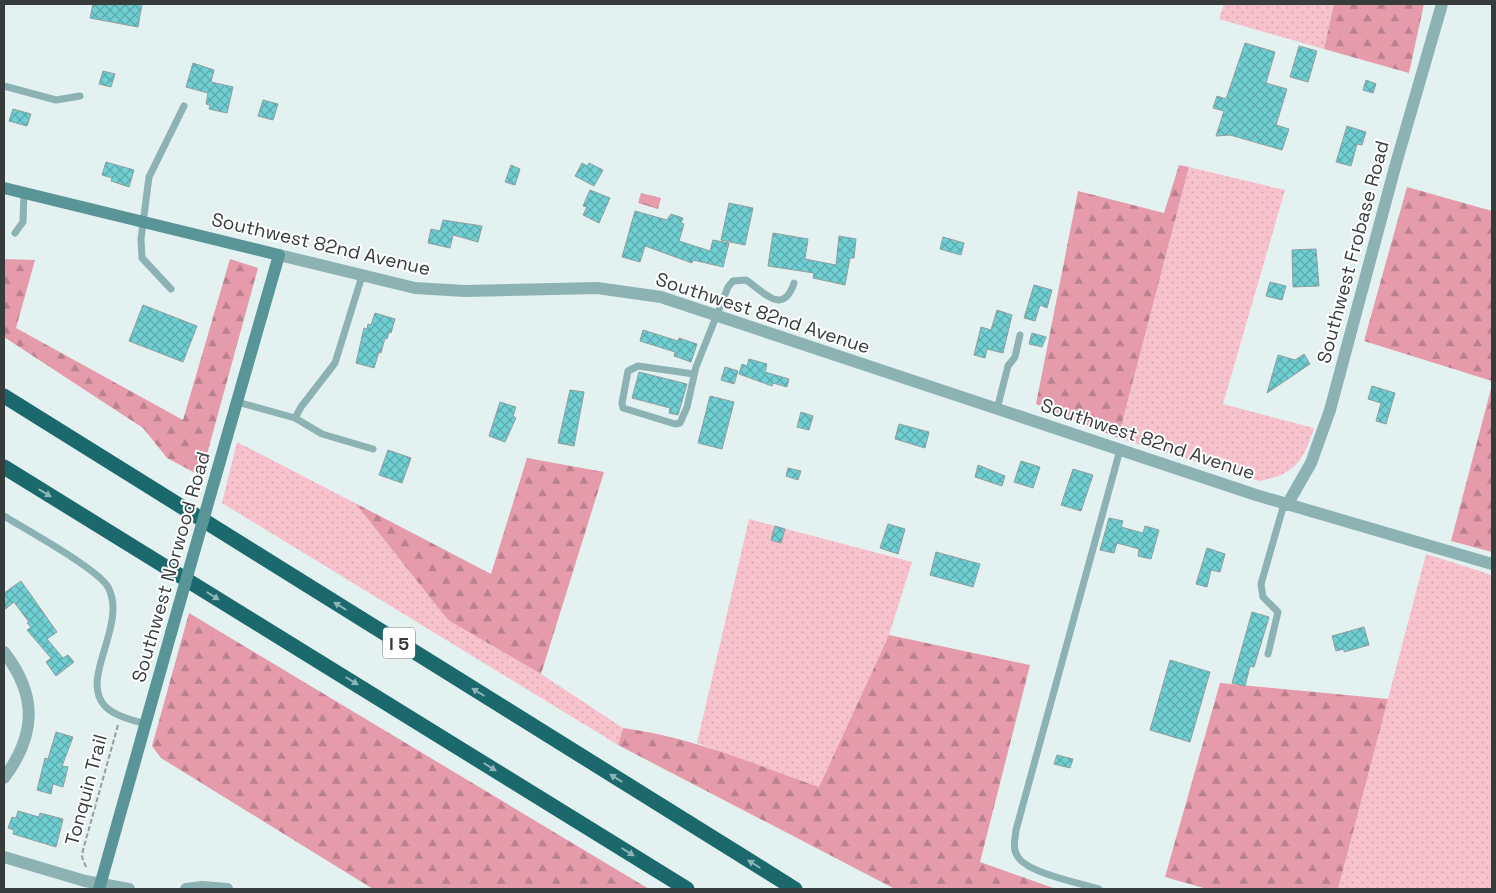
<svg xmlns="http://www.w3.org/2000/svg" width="1496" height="893" viewBox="0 0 1496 893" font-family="'Space Grotesk',sans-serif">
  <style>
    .grass { fill: url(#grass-dots) }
    .forest { fill: url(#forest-firs) }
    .water { fill: url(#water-waves) }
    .building { fill: url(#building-cross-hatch); stroke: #919e9e }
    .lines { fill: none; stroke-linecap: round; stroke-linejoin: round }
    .path { stroke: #929d9d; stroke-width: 2; stroke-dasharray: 5 2.5; stroke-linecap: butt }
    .lane { stroke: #8cb2b3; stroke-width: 7 }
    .street { stroke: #8cb2b3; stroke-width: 12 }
    .secondary { stroke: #599497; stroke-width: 12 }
    .highway { stroke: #1b696d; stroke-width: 15 }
    .secondary-bridge { stroke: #599497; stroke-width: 12 }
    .oneway { fill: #8db4b6 }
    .labels { text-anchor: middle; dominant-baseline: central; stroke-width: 4; stroke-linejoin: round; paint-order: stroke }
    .shield { fill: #fff; stroke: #727676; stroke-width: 1 }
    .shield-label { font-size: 18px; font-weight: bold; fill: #363c3c }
    .street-label { font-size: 19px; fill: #363c3c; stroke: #fff }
  </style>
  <defs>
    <pattern id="grass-dots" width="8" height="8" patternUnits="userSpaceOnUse" patternTransform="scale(1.25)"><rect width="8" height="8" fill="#f8c2cc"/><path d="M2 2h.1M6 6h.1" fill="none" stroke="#d5a8b0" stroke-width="1.8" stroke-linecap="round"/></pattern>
    <pattern id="forest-firs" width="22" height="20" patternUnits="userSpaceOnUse" patternTransform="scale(1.25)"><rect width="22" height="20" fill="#e59baa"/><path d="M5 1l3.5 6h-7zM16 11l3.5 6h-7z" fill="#ba808c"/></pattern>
    <pattern id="water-waves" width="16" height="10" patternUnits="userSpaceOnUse" patternTransform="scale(1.25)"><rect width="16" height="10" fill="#e69cab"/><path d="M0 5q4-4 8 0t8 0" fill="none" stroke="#bb808c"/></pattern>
    <pattern id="building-cross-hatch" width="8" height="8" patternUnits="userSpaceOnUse" patternTransform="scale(1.25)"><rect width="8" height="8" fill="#6fcfd3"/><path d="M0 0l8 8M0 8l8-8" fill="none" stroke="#5ca9ac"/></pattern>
  </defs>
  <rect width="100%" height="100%" fill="#e3f1f1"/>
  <g class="grass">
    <path d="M1224,4H1334L1324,49L1219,19Z"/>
    <path d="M1189,167L1285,190L1223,404L1314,428C1303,462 1294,475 1259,481L1118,438Z"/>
    <path d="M237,442L355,503L448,620L541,674L623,728L618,745L222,503Z"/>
    <path d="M749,519L912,562L889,635L819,787L697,743Z"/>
    <path d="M1426,554L1492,575V889H1338Z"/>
  </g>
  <g class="forest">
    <path d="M1334,4H1424L1409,73L1324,49Z"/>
    <path d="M1179,165L1189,167L1118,438L1036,404L1078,191L1164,213Z"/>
    <path d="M1407,187L1492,211V381L1364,341Z"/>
    <path d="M4,259L35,260L16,328L183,420L230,259L258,268L201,476L167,458L143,428L4,337Z"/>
    <path d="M1492,385V552L1451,541Z"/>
    <path d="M527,458L604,472L541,674L448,620L355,503L491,574Z"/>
    <path d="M189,613L649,889H373L161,758L152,746Z"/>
    <path d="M889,635L1030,665L980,862L1056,889H895L618,745L623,728C692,737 754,764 819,787Z"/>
    <path d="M1220,683L1388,699L1338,889H1207L1165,877Z"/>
  </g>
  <path class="water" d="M641,193L661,198L658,209L638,203Z"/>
  <g class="building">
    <path d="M93,4H142L138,27L90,18Z"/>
    <path d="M1245,43L1275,52L1266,83L1287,89L1276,125L1289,129L1282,150L1230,135L1216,136L1224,111L1213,108L1217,96L1226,99Z"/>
    <path d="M1299,46L1317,51L1308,82L1290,77Z"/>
    <path d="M193,63L214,70L211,82L233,87L227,113L209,109L210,105L206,104L208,93L186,87Z"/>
    <path d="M103,71L115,74L111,87L99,84Z"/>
    <path d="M1366,80L1376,84L1373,93L1363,90Z"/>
    <path d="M263,100L278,104L273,120L258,116Z"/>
    <path d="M13,109L31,114L27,126L9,121Z"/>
    <path d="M1347,126L1366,132L1362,145L1357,144L1351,166L1336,162Z"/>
    <path d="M106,162L134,170L129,187L111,181L112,178L102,175Z"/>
    <path d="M582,163L587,166L589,163L603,170L594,186L575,176Z"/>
    <path d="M511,165L520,169L515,185L505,182Z"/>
    <path d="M590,190L610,198L599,223L583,215L587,207L583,206Z"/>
    <path d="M729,203L753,208L745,245L721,240Z"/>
    <path d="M635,211L667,220L671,214L683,218L681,223L684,224L679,241L710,251L713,240L729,243L723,267L693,260L692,263L645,246L640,262L622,257Z"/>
    <path d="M443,220L482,226L478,242L453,235L450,248L428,243L431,229L440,231Z"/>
    <path d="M773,233L808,239L805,259L836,265L839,236L856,239L854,258H850L845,285L813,278L814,273L768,266Z"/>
    <path d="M943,237L964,243L961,255L940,249Z"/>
    <path d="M1316,249L1319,286L1293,287L1292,250Z"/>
    <path d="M1270,282L1286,286L1282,300L1266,296Z"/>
    <path d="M1034,285L1052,290L1047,308L1040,305L1035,321L1024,318Z"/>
    <path d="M143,305L197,326L183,362L129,341Z"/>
    <path d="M997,310L1012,315L1003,353L987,349L985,358L974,355L981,327L991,330Z"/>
    <path d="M375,313L395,319L391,333L389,332L387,339L385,338L381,353L379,352L374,368L356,363L364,328L367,329L368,324L371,325Z"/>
    <path d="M643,330L678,341L679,338L697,344L691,362L674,356L675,352L640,341Z"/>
    <path d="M1032,333L1046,337L1042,347L1029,344Z"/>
    <path d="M1304,354L1310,364L1267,393L1278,355L1295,360Z"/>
    <path d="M749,359L767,364L765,372L789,379L787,387L773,383L772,386L739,374L742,364L747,366Z"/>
    <path d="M725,367L738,371L734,384L721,380Z"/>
    <path d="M639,372L687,384L678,415L669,413L670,408L632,398Z"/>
    <path d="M1372,386L1395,393L1386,424L1376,421L1381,403L1368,399Z"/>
    <path d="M570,390L584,392L574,446L558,443Z"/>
    <path d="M710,396L734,402L722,449L698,443Z"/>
    <path d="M500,402L516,407L513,416L516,418L505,442L489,436Z"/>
    <path d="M801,412L813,416L809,430L797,427Z"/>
    <path d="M899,424L929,432L925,448L895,439Z"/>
    <path d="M388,450L411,458L402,483L379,475Z"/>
    <path d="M1021,461L1040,467L1033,488L1014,482Z"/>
    <path d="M978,465L1005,476L1002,486L975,477Z"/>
    <path d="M788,468L801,471L798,480L786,476Z"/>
    <path d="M1073,469L1093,475L1081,511L1061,505Z"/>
    <path d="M1109,518L1123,521L1121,527L1143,533L1145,526L1159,530L1151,559L1138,556L1139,549L1117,543L1114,553L1100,550Z"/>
    <path d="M888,524L905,529L898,554L880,548Z"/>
    <path d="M775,526L785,529L781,543L771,540Z"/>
    <path d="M1207,548L1225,554L1220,572L1211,570L1207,587L1196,584Z"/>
    <path d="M936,552L980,564L973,587L930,575Z"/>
    <path d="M21,581L57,632L47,639L63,658L68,655L74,662L56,676L46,662L51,658L27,630L31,627L27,623L29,622L14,602L4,610V593Z"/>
    <path d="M1252,612L1269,617L1254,667L1250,666L1245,686L1232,683Z"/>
    <path d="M1364,627L1369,645L1344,652V649L1336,651L1332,636Z"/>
    <path d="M1170,660L1210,672L1190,742L1150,730Z"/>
    <path d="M56,732L73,737L62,766L68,767L63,787L53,784L51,794L37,790L45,758L48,759Z"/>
    <path d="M1057,755L1073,759L1070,768L1054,764Z"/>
    <path d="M18,811L39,817L40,813L63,819L56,847L13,834L14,830L8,828L12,817L16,818Z"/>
  </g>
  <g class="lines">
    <path class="path" d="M86,867L82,857L83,850L118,725"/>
    <g class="lane">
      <path d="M4,86L56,100L80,96"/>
      <path d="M15,233L23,222L24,193"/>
      <path d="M171,289L142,258L141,239L149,177L184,106"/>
      <path d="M694,374L638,366L628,371L622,403L623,408L675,424L680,423L687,407L696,367L728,287L733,281L746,280C763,291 783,317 794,283"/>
      <path d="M237,402L295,418L322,434L373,449"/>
      <path d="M997,409L1008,366L1015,357L1020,335"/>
      <path d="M295,418L301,407L335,363L362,276"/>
      <path d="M4,516C25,529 98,569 108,587C128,624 80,677 104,705C113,716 133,720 145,724"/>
      <path d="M1268,654L1278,612L1263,597L1261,584L1284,504"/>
      <path d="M1099,889C1080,883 1028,873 1018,857C1012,849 1015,840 1016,830L1120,450"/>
    </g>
    <g class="street">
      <path d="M279,255L415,288L465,291L597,288L661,297L1256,495L1492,564"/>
      <path d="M1287,505L1311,463L1330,410L1395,167L1442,4"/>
      <path d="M4,652C38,696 36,735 4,778"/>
      <path d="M4,857L85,881L129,889"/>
      <path d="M186,889L202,887L227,889"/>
    </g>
    <g class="secondary">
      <path d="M4,188L279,255L216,475"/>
      <path d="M99,889L171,633"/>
    </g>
    <g class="highway">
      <path d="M4,396L795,889"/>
      <path d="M4,467L687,889"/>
    </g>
    <path class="secondary-bridge" d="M171,633L216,475"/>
  </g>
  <defs><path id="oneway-solid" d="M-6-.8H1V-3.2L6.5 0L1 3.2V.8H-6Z" transform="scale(1.25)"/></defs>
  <g class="oneway">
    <use href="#oneway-solid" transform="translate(45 493) rotate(31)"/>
    <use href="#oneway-solid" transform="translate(213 596) rotate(32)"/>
    <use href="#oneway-solid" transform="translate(340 606) rotate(-148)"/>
    <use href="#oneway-solid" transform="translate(352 681) rotate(32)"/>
    <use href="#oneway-solid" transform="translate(478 692) rotate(-148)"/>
    <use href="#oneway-solid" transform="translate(490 767) rotate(32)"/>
    <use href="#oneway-solid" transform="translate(616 778) rotate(-148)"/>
    <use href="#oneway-solid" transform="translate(628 852) rotate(32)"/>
    <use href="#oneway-solid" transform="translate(754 864) rotate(-148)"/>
  </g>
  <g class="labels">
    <rect class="shield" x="383" y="627.5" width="32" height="31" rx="4"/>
    <g class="shield-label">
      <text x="399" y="643">I 5</text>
    </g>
    <g class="street-label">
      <text transform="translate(321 244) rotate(13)">Southwest 82nd Avenue</text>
      <text transform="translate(1353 252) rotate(-75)">Southwest Frobase Road</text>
      <text transform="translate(763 313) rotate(18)">Southwest 82nd Avenue</text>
      <text transform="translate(1148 439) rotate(18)">Southwest 82nd Avenue</text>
      <text transform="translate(171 567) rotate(-74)">Southwest Norwood Road</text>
      <text transform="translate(86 790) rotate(-75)">Tonquin Trail</text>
    </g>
  </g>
  <rect width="1496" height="893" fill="none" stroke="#363c3c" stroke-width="10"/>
</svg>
